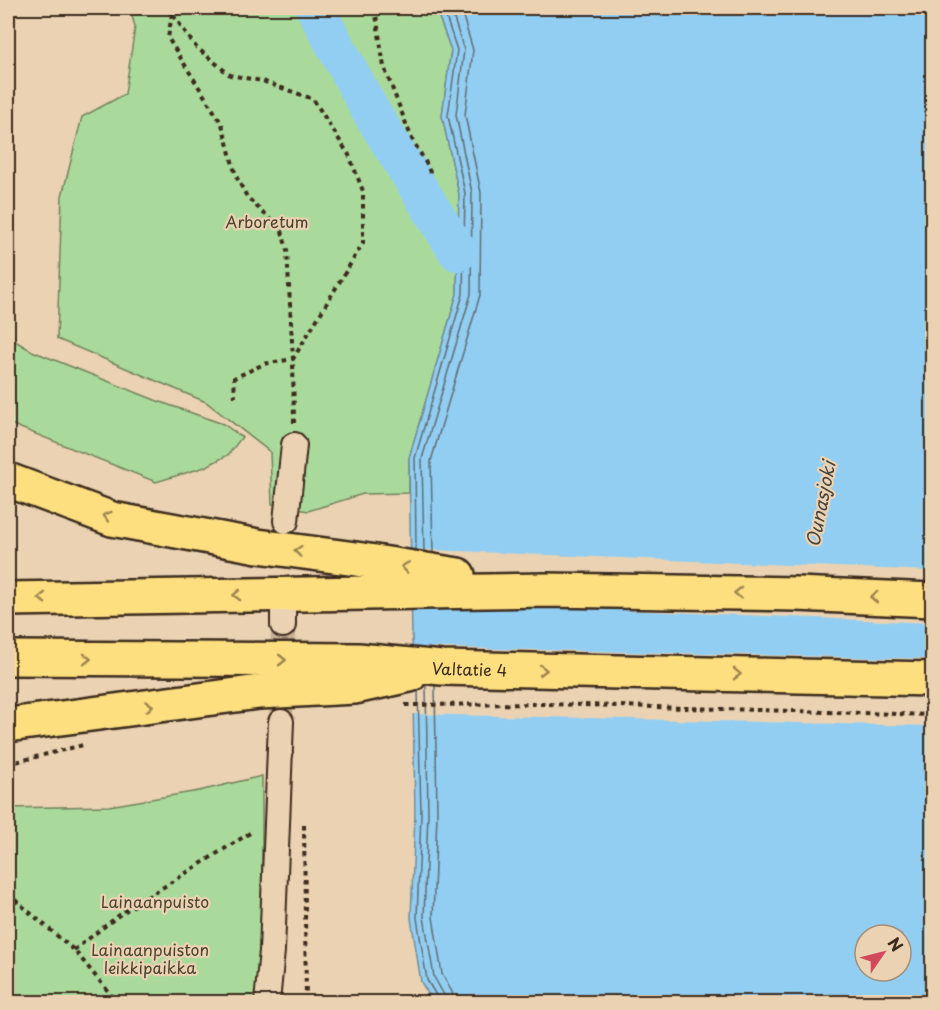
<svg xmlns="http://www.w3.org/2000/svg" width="940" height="1010" viewBox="0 0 940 1010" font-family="'Playpen Sans',sans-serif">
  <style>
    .green { fill: #aada9b; stroke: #72825c; stroke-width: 1.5 }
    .water { fill: #92cef2; stroke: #6f8c9d; stroke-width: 1.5; fill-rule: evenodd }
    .pier { fill: #ead2b2 }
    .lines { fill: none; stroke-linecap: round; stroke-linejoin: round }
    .shore { stroke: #5e6c73; stroke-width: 1.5 }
    .river { stroke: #92cef2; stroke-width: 39 }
    .minor-tunnel { stroke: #c7b094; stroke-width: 24; stroke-dasharray: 24 12; stroke-linecap: butt }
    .minor-casing { stroke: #3b2a1e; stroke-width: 28 }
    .highway-casing { stroke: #3b2a1e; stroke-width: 38 }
    .path { stroke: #3b2a1e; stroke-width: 4; stroke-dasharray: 4.5 4.5; stroke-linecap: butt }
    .minor { stroke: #ead2b2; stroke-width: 24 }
    .highway { stroke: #fddf80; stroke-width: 33 }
    .oneway { stroke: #9c844f }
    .labels { text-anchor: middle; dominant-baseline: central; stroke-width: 4.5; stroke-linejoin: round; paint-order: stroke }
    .park-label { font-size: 16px; fill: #4c4431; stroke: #ead2b2 }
    .street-label { font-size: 16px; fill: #3b2a1e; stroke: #ead2b2 }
    .water-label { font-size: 18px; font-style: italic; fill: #48433e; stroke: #ead2b2 }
  </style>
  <rect width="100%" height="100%" fill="#ead2b2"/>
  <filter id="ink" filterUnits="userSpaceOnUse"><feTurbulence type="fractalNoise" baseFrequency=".0167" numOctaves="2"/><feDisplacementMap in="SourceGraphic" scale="12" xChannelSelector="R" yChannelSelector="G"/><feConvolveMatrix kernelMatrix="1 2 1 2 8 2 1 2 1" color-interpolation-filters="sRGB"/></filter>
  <g filter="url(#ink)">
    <g class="green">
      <path d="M130,8H451L437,12L451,50L442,116L459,194L457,294L409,458V493L363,494L308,511L272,504L270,452L206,402L57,339L62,196L82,117L125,94L135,27Z"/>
      <path d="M8,337L32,351L155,400L223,424L242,437L228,455L205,467L156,482L8,423Z"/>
      <path d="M262,776V930L258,1002H8V808L109,806L199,791Z"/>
    </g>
    <path class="water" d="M451,8H932V1002H433L421,982L411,918L415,814L409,458L457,294L459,194L442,116L451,50L437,12ZM865,935H901V971H865Z"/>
    <g class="pier">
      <path d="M407,549L932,571V623L408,601Z"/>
      <path d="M409,647L932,659V726L410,714Z"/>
    </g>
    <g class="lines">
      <g class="shore">
        <path d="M416,550L415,458L463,294L465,193L448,116L457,50L446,17L449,8"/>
        <path d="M424,551L422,459L471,294L472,193L456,115L464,50L454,19L457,8"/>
        <path d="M433,553L431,461L480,295L481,193L465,115L473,50L464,20L466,8"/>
        <path d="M426,685L428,814L424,917L434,977L444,995L445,1002"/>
        <path d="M435,685L437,814L433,917L442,974L452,992L454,1002"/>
        <path d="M418,690L421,814L417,918L427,980L437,997L438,1002"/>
      </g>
      <path class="river" d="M315,8L370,110L458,252"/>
      <g class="minor-tunnel">
        <path d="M283,604L286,534"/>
        <path d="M281,722L283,625"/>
      </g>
      <defs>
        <g id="minor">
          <path d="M286,521L294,445"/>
          <path d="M283,604V625"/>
          <path d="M267,1002L272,951L281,722"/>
        </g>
        <g id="highway">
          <path d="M8,480L112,519L258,546L356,559L458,575"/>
          <path d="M8,599L546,590L797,594L932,600"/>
          <path id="s1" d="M8,658L358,660L442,668L932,679"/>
          <path d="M8,725L259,692L355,687L410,675"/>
        </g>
      </defs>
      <use href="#minor" class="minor-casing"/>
      <use href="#highway" class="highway-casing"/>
      <g class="path">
        <path d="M168,8L196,47L230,75L262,81L313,99L349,155L363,191V243L293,359L294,423"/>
        <path d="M375,8L384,67L412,139L426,163L432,177"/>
        <path d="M172,14L168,38L222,124L236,176L247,197L282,231L287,250L293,359L264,364L234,378L235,397"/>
        <path d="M405,705L548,704L932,715"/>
        <path d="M8,764L83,745"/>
        <path d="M304,825L306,1002"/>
        <path d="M8,894L74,950L117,1002"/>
        <path d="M74,950L122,913L253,831"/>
      </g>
      <use href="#minor" class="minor"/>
      <use href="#highway" class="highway"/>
    </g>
    <defs><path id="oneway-chevron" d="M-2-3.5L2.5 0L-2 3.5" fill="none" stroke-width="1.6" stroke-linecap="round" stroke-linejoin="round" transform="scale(1.5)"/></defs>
    <g class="oneway">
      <use href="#oneway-chevron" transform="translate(107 516) rotate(-162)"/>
      <use href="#oneway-chevron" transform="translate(298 551) rotate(-173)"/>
      <use href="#oneway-chevron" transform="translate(405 567) rotate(-171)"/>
      <use href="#oneway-chevron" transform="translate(738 593) rotate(-179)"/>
      <use href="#oneway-chevron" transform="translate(237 595) rotate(179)"/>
      <use href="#oneway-chevron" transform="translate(874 597) rotate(-178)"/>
      <use href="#oneway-chevron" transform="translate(42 598) rotate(179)"/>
      <use href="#oneway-chevron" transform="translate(87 659)"/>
      <use href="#oneway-chevron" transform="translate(282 660)"/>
      <use href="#oneway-chevron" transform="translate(543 670) rotate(1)"/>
      <use href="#oneway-chevron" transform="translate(737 674) rotate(1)"/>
      <use href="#oneway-chevron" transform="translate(149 706) rotate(-7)"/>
    </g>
  </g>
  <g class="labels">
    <g class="park-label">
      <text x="267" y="221">Arboretum</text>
      <text x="155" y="901">Lainaanpuisto</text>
      <text x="150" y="949">Lainaanpuiston<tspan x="150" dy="18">leikkipaikka</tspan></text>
    </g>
    <g class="street-label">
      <text stroke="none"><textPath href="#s1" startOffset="462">Valtatie 4</textPath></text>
    </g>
    <g class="water-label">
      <text transform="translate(820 504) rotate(-79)">Ounasjoki</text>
    </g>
  </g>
  <rect width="940" height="1010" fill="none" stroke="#ead2b2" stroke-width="30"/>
  <rect x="15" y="15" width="910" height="980" fill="none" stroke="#3b2a1e" stroke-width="2" filter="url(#ink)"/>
  <g transform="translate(883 953) rotate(55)"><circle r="28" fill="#ead2b2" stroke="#a48f77" stroke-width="1.5"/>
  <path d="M0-4.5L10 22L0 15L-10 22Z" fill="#d1495b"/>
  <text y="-9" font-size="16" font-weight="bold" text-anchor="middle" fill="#3b2a1e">N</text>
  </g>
</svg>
